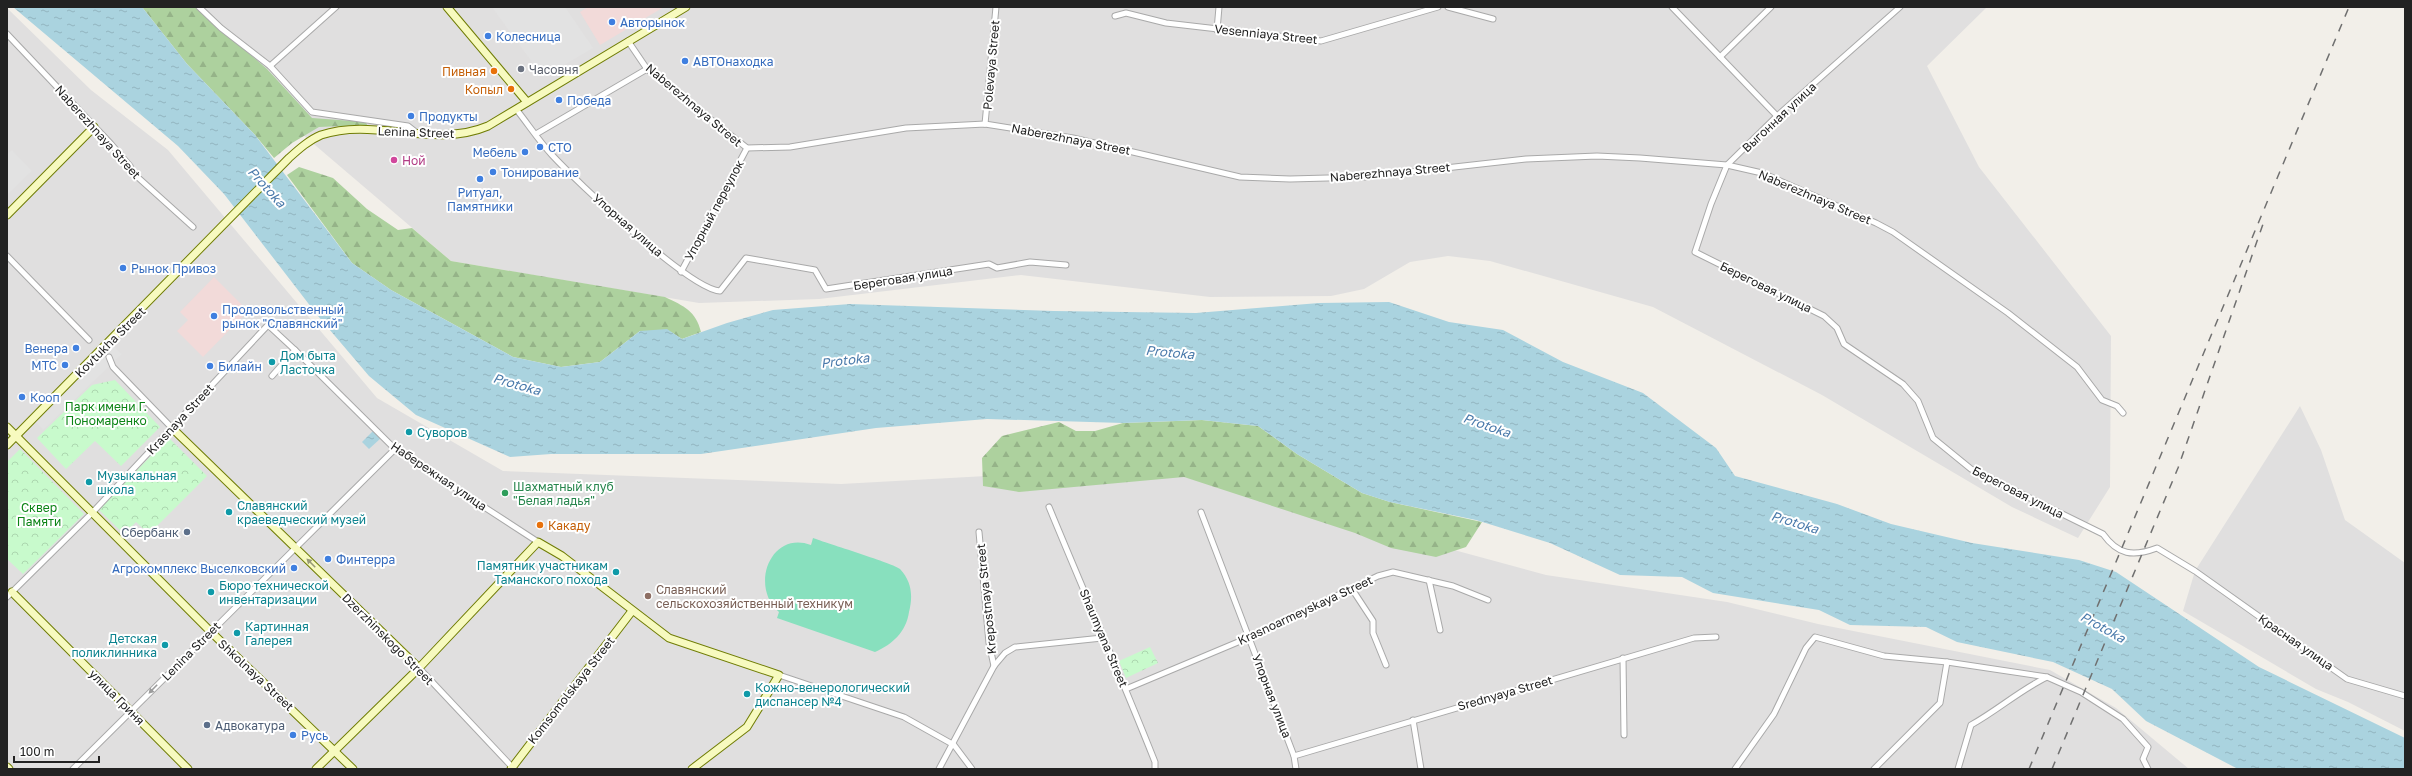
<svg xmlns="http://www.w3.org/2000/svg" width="2412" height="776" viewBox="0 0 2412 776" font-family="'Golos Text',sans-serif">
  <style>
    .residential { fill: #e0dfdf }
    .commercial { fill: #f2dad9 }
    .forest { fill: url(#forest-firs) }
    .park { fill: url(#park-crowns) }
    .pitch { fill: #88e0be }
    .parking { fill: #e2e2e2 }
    .water { fill: url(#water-ripples) }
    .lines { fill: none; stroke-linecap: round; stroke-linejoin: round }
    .street-casing { stroke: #a9a9a9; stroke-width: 7 }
    .secondary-casing { stroke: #707d05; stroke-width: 9 }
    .street { stroke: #fff; stroke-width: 5 }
    .secondary { stroke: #f7fabf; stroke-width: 7 }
    .rail { stroke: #707070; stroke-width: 1.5; stroke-dasharray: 8 8; stroke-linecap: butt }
    .oneway { fill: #979978 }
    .oneway2 { fill: #9c9c9c }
    .shop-dot { fill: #3f7fe0; stroke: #fff; stroke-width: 1.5 }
    .worship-dot { fill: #6b7280; stroke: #fff; stroke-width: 1.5 }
    .food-dot { fill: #e8710a; stroke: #fff; stroke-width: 1.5 }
    .hotel-dot { fill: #d1479c; stroke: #fff; stroke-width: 1.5 }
    .culture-dot { fill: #0f9aa8; stroke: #fff; stroke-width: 1.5 }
    .leisure-dot { fill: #2e9e5b; stroke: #fff; stroke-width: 1.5 }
    .service-dot { fill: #5c6f8a; stroke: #fff; stroke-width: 1.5 }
    .education-dot { fill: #8d6e63; stroke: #fff; stroke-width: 1.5 }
    .labels { text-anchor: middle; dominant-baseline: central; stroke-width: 4; stroke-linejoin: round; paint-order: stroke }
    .shop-label { font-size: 12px; fill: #366cbe; stroke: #fff; text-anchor: start }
    .street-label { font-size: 12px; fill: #222; stroke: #fff }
    .worship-label { font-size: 12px; fill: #5b616d; stroke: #fff; text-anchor: start }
    .food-label { font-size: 12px; fill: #c56008; stroke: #fff; text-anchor: end }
    .hotel-label { font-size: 12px; fill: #b23c85; stroke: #fff; text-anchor: start }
    .culture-label { font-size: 12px; fill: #0d838f; stroke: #fff; text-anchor: start }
    .park-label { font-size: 12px; fill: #0c8416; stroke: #fff }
    .leisure-label { font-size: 12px; fill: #27864d; stroke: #fff; text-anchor: start }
    .service-label { font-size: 12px; fill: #4e5e75; stroke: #fff; text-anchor: end }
    .education-label { font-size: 12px; fill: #785e54; stroke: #fff; text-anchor: start }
    .water-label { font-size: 13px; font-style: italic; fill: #4a7aab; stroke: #fff }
  </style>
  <defs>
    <pattern id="forest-firs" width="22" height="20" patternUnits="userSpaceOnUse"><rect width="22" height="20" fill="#add19e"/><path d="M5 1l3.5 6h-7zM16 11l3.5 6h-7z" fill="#95b388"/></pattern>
    <pattern id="park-crowns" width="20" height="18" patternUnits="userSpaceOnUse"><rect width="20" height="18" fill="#c8facc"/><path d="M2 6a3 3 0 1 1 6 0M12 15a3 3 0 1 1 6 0" fill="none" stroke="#acd6af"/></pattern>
    <pattern id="water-ripples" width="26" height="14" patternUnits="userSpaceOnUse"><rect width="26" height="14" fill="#aad3df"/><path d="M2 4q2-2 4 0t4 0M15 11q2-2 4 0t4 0" fill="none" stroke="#92b5bf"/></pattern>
  </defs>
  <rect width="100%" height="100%" fill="#f2efe9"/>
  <g class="residential">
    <path d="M190,7H1987L1927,66L1979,167L2111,336L2110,487L2078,538L2012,507L1822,395L1653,307L1490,261L1448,256L1410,262L1364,289L1331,296L1210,297L1021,275L819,299L699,303L451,261L295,128Z"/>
    <path d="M7,8L91,90L168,150L377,398L503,471L841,484L1148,467L1546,575L1727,602L1818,624L2050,670L2116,708L2189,769H7Z"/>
    <path d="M2300,406L2321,450L2345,520L2405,563V731L2348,702L2316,689L2183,611L2195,571Z"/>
  </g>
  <g class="commercial">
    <path d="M588,7H664L600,45L580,12Z"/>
    <path d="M214,277L248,311L203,357L177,331L188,320L180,312Z"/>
  </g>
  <g class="forest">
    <path d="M142,7H195L267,69L312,118L366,122L367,125L319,127L292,143L274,158L255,135L187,64Z"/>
    <path d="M299,167L333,178L367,209L398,230L412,228L451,261L665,297C684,306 696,311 701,332L682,339L671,332L640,331L600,362L561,367L513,357L391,290L352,263L287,175Z"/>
    <path d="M1202,420L1258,426L1297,454L1362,493L1390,502L1482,522L1466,547L1436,557L1391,548L1355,533L1184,477L1019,492L983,486L982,458L1002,436L1059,422L1076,431H1095L1123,423Z"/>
  </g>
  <g class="park">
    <path d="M115,380L160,427L121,466L95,441L66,469L37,438L92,385Z"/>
    <path d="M169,438L207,476L149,534L136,522L124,534L98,509Z"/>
    <path d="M20,449L84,514L23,574L7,559V462Z"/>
    <path d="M1150,647L1158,663L1126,678L1119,661Z"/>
  </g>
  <path class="pitch" d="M813,538C826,543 895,564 900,569C912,582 913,596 909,612C906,632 893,644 875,652L777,618L779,612C749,586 771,530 811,545Z"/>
  <g class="parking">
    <path d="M492,7H565L593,48L543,77Z"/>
    <path d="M12,150L32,171L7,195V154Z"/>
    <path d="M113,346L122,354L43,430L35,421Z"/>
  </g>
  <g class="water">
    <path d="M13,7H142L187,64L255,135L352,263L391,290L513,357L561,367L600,362L640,331L667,329L682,339L727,323L773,310L850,304L1054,311L1196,313L1319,303L1389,302L1449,322L1503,330L1563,362L1643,393L1716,448L1735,476L1837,504L1891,524L1972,543L2079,560L2116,572L2259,667L2405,738V769H2238L2146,721L2112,689L2053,662L1957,642L1926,627L1850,625L1819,610L1713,593L1682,577L1620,575L1550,543L1476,520L1390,502L1362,493L1297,454L1258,426L1202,420L1123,423L987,419L876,428L701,454H551L510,457L416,415L369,376L318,316L224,194L178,146Z"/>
    <path d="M373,431L381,438L369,449L362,442Z"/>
  </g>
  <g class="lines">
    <defs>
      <g id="street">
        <path d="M199,7L221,28L270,66L312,112L408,126L417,133"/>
        <path d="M1448,7L1493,19"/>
        <path d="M1672,7L1777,116"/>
        <path d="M1900,7L1777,116L1727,165L1711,204L1695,252L1824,316L1837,328L1844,344L1903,384L1918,401L1933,438L1971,469L2103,534C2118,555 2133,557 2157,548L2195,571L2347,679L2405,696"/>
        <path d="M1115,16L1126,13L1166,23L1321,41L1438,7"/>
        <path d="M1217,30L1219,7"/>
        <path d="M7,34L111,144L130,166L133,173L193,227"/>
        <path d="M628,41L647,69L747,148L790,147L906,128L985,124L1073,138L1240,177L1290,179L1365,177L1526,159L1597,156L1640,158L1727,165L1762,173L1876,223L1893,232L2008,313L2077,367L2102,400L2117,406L2123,413"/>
        <path d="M1720,57L1771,7"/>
        <path d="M270,66L336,7"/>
        <path d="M516,109C528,124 539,141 552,155C576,181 689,289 720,291L746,258L815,270L826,289L989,264L997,268L1030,262L1066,265"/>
        <path d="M985,124L996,7"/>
        <path d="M536,134L647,69"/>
        <path d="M7,256L89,340"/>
        <path d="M681,272L747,148"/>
        <path d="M295,350L395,449L538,542"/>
        <path d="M109,357L113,367L172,428"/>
        <path d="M1049,507C1084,592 1121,676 1155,762V769"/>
        <path d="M1201,512L1294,756L1296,769"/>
        <path d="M979,532L989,643L994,666"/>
        <path d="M1429,580L1440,630"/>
        <path d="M1352,589L1373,621V633L1386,665"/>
        <path d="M7,597L92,513L268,325L295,350L272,376"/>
        <path d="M1623,658L1624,735"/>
        <path d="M419,668L514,769"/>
        <path d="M779,675L904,717L954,745L972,769"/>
        <path d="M1126,689L1250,637L1378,576L1393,572L1453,586L1488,600"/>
        <path d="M1413,720L1421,769"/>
        <path d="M1294,756L1694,638L1716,637"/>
        <path d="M73,769L395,449"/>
        <path d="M939,769L994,666L1005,653L1015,647L1102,638"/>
        <path d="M1735,769L1774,714L1806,648L1815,637L1884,656L1947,662L2047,677"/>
        <path d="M1874,769L1940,703L1947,662"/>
        <path d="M1958,769L1971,725C1998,710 2020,690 2047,677L2081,692L2123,719L2148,747L2143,759L2148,769"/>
      </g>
      <g id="secondary">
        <path d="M447,7L527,102"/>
        <path d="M7,215L94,127"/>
        <path d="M7,427L210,631L353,769"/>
        <path d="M172,428L419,668"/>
        <path d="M7,445L289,158C299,149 309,140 321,135C374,117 434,149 488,126L686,7"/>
        <path d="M12,592L188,769"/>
        <path d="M7,767L9,769"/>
        <path d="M316,769L419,668L538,542L562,556L669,638L779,675L747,727L692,769"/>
        <path d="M511,769L632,611"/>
      </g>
    </defs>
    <use href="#street" class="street-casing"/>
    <use href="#secondary" class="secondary-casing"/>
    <use href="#street" class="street"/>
    <use href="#secondary" class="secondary"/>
    <g class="rail">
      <path d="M2029,769L2349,7"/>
      <path d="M2052,769L2178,468L2263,224"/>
    </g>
  </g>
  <defs><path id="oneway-solid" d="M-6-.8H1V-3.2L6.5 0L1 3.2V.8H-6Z"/></defs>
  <use class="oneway" href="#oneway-solid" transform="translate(311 563) rotate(-135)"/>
  <use class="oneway2" href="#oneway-solid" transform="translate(153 689) rotate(134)"/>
  <g class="shop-dot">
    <circle cx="612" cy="22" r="4"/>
    <circle cx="488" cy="36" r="4"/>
    <circle cx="685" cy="61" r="4"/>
    <circle cx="559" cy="100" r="4"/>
    <circle cx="411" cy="116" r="4"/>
    <circle cx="540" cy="147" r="4"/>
    <circle cx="525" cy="152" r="4"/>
    <circle cx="493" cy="172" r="4"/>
    <circle cx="480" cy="179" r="4"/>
    <circle cx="123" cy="268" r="4"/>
    <circle cx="214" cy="316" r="4"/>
    <circle cx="76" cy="348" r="4"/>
    <circle cx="65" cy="365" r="4"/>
    <circle cx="210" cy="366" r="4"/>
    <circle cx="22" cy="397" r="4"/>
    <circle cx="328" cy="559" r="4"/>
    <circle cx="294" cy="568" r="4"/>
    <circle cx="293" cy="735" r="4"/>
  </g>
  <circle class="worship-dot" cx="521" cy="69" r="4"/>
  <g class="food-dot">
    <circle cx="494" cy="71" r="4"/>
    <circle cx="511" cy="89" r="4"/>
    <circle cx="540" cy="525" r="4"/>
  </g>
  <circle class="hotel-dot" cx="394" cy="160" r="4"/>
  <g class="culture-dot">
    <circle cx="272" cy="362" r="4"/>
    <circle cx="409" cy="432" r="4"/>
    <circle cx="89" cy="482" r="4"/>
    <circle cx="229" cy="512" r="4"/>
    <circle cx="616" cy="572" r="4"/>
    <circle cx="211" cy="592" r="4"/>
    <circle cx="237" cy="633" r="4"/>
    <circle cx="165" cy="645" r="4"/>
    <circle cx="747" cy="694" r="4"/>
  </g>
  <circle class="leisure-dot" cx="505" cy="493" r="4"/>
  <g class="service-dot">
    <circle cx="187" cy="532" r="4"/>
    <circle cx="207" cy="725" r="4"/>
  </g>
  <circle class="education-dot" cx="648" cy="596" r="4"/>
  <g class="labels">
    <g class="shop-label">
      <text x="620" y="22">Авторынок</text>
      <text x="496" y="36">Колесница</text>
      <text x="693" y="61">АВТОнаходка</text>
      <text x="567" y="100">Победа</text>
      <text x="419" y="116">Продукты</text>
      <text x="548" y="147">СТО</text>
      <text x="517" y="152" text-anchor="end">Мебель</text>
      <text x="501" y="172">Тонирование</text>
      <text x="480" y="192" text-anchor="middle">Ритуал,<tspan x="480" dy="14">Памятники</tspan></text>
      <text x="131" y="268">Рынок Привоз</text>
      <text x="222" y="309">Продовольственный<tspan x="222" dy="14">рынок "Славянский"</tspan></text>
      <text x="68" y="348" text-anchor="end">Венера</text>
      <text x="57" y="365" text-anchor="end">МТС</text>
      <text x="218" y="366">Билайн</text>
      <text x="30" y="397">Кооп</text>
      <text x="336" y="559">Финтерра</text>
      <text x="286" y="568" text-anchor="end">Агрокомплекс Выселковский</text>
      <text x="301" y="735">Русь</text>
    </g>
    <g class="street-label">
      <text transform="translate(1266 34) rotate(6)">Vesenniaya Street</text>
      <text transform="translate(991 65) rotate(-85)">Polevaya Street</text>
      <text transform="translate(694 105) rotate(40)">Naberezhnaya Street</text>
      <text transform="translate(1779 117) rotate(-43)">Выгонная улица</text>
      <text transform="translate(98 132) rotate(48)">Naberezhnaya Street</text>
      <text transform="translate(416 132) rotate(2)">Lenina Street</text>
      <text transform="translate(1071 139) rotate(11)">Naberezhnaya Street</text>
      <text transform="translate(1390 172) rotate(-5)">Naberezhnaya Street</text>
      <text transform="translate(1815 197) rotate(23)">Naberezhnaya Street</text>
      <text transform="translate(714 210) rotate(-62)">Упорный переулок</text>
      <text transform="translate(628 225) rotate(41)">Упорная улица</text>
      <text transform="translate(903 278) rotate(-9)">Береговая улица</text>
      <text transform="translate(1766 287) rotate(26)">Береговая улица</text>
      <text transform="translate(110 342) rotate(-45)">Kovtukha Street</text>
      <text transform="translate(180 419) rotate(-47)">Krasnaya Street</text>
      <text transform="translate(439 476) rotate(34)">Набережная улица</text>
      <text transform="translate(2018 492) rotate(27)">Береговая улица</text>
      <text transform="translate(986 599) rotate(-96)">Krepostnaya Street</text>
      <text transform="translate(1305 610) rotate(-25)">Krasnoarmeyskaya Street</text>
      <text transform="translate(1104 638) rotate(67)">Shaumyana Street</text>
      <text transform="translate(388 639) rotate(45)">Dzerzhinskogo Street</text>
      <text transform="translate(2296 642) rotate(35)">Красная улица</text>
      <text transform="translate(191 651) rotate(-45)">Lenina Street</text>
      <text transform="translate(256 675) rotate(43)">Shkolnaya Street</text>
      <text transform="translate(571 690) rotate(-52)">Komsomolskaya Street</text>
      <text transform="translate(1505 693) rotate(-16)">Srednyaya Street</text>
      <text transform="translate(1272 696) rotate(69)">Упорная улица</text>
      <text transform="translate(117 697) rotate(45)">улица Гриня</text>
    </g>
    <g class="worship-label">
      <text x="529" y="69">Часовня</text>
    </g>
    <g class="food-label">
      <text x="486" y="71">Пивная</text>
      <text x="503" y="89">Копыл</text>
      <text x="548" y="525" text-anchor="start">Какаду</text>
    </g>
    <g class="hotel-label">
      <text x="402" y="160">Ной</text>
    </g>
    <g class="culture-label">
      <text x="280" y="355">Дом быта<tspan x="280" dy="14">Ласточка</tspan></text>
      <text x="417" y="432">Суворов</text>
      <text x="97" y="475">Музыкальная<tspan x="97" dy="14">школа</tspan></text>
      <text x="237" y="505">Славянский<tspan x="237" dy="14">краеведческий музей</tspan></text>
      <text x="608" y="565" text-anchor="end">Памятник участникам<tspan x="608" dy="14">Таманского похода</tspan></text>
      <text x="219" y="585">Бюро технической<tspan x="219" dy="14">инвентаризации</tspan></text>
      <text x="245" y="626">Картинная<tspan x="245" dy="14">Галерея</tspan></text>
      <text x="157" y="638" text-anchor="end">Детская<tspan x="157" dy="14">поликлинника</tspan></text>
      <text x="755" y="687">Кожно-венерологический<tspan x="755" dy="14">диспансер №4</tspan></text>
    </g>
    <g class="park-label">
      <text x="106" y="406">Парк имени Г.<tspan x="106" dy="14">Пономаренко</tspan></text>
      <text x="39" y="507">Сквер<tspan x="39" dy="14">Памяти</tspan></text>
    </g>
    <g class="leisure-label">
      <text x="513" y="486">Шахматный клуб<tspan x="513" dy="14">"Белая ладья"</tspan></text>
    </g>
    <g class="service-label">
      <text x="179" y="532">Сбербанк</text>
      <text x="215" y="725" text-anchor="start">Адвокатура</text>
    </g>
    <g class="education-label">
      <text x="656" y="589">Славянский<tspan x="656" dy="14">сельскохозяйственный техникум</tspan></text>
    </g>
    <g class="water-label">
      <text transform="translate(267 187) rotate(48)">Protoka</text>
      <text transform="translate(1170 352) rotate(5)">Protoka</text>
      <text transform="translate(845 360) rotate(-7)">Protoka</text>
      <text transform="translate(517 384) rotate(16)">Protoka</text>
      <text transform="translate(1487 425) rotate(19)">Protoka</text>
      <text transform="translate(1795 522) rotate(17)">Protoka</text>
      <text transform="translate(2103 627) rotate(29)">Protoka</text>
    </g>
  </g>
  <rect width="2412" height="776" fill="none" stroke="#222222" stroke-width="16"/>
  <path d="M14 756v6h85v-6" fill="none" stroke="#222222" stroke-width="2"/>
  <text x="20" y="756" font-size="12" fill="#222222" stroke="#ffffff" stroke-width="3" paint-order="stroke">100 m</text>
</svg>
